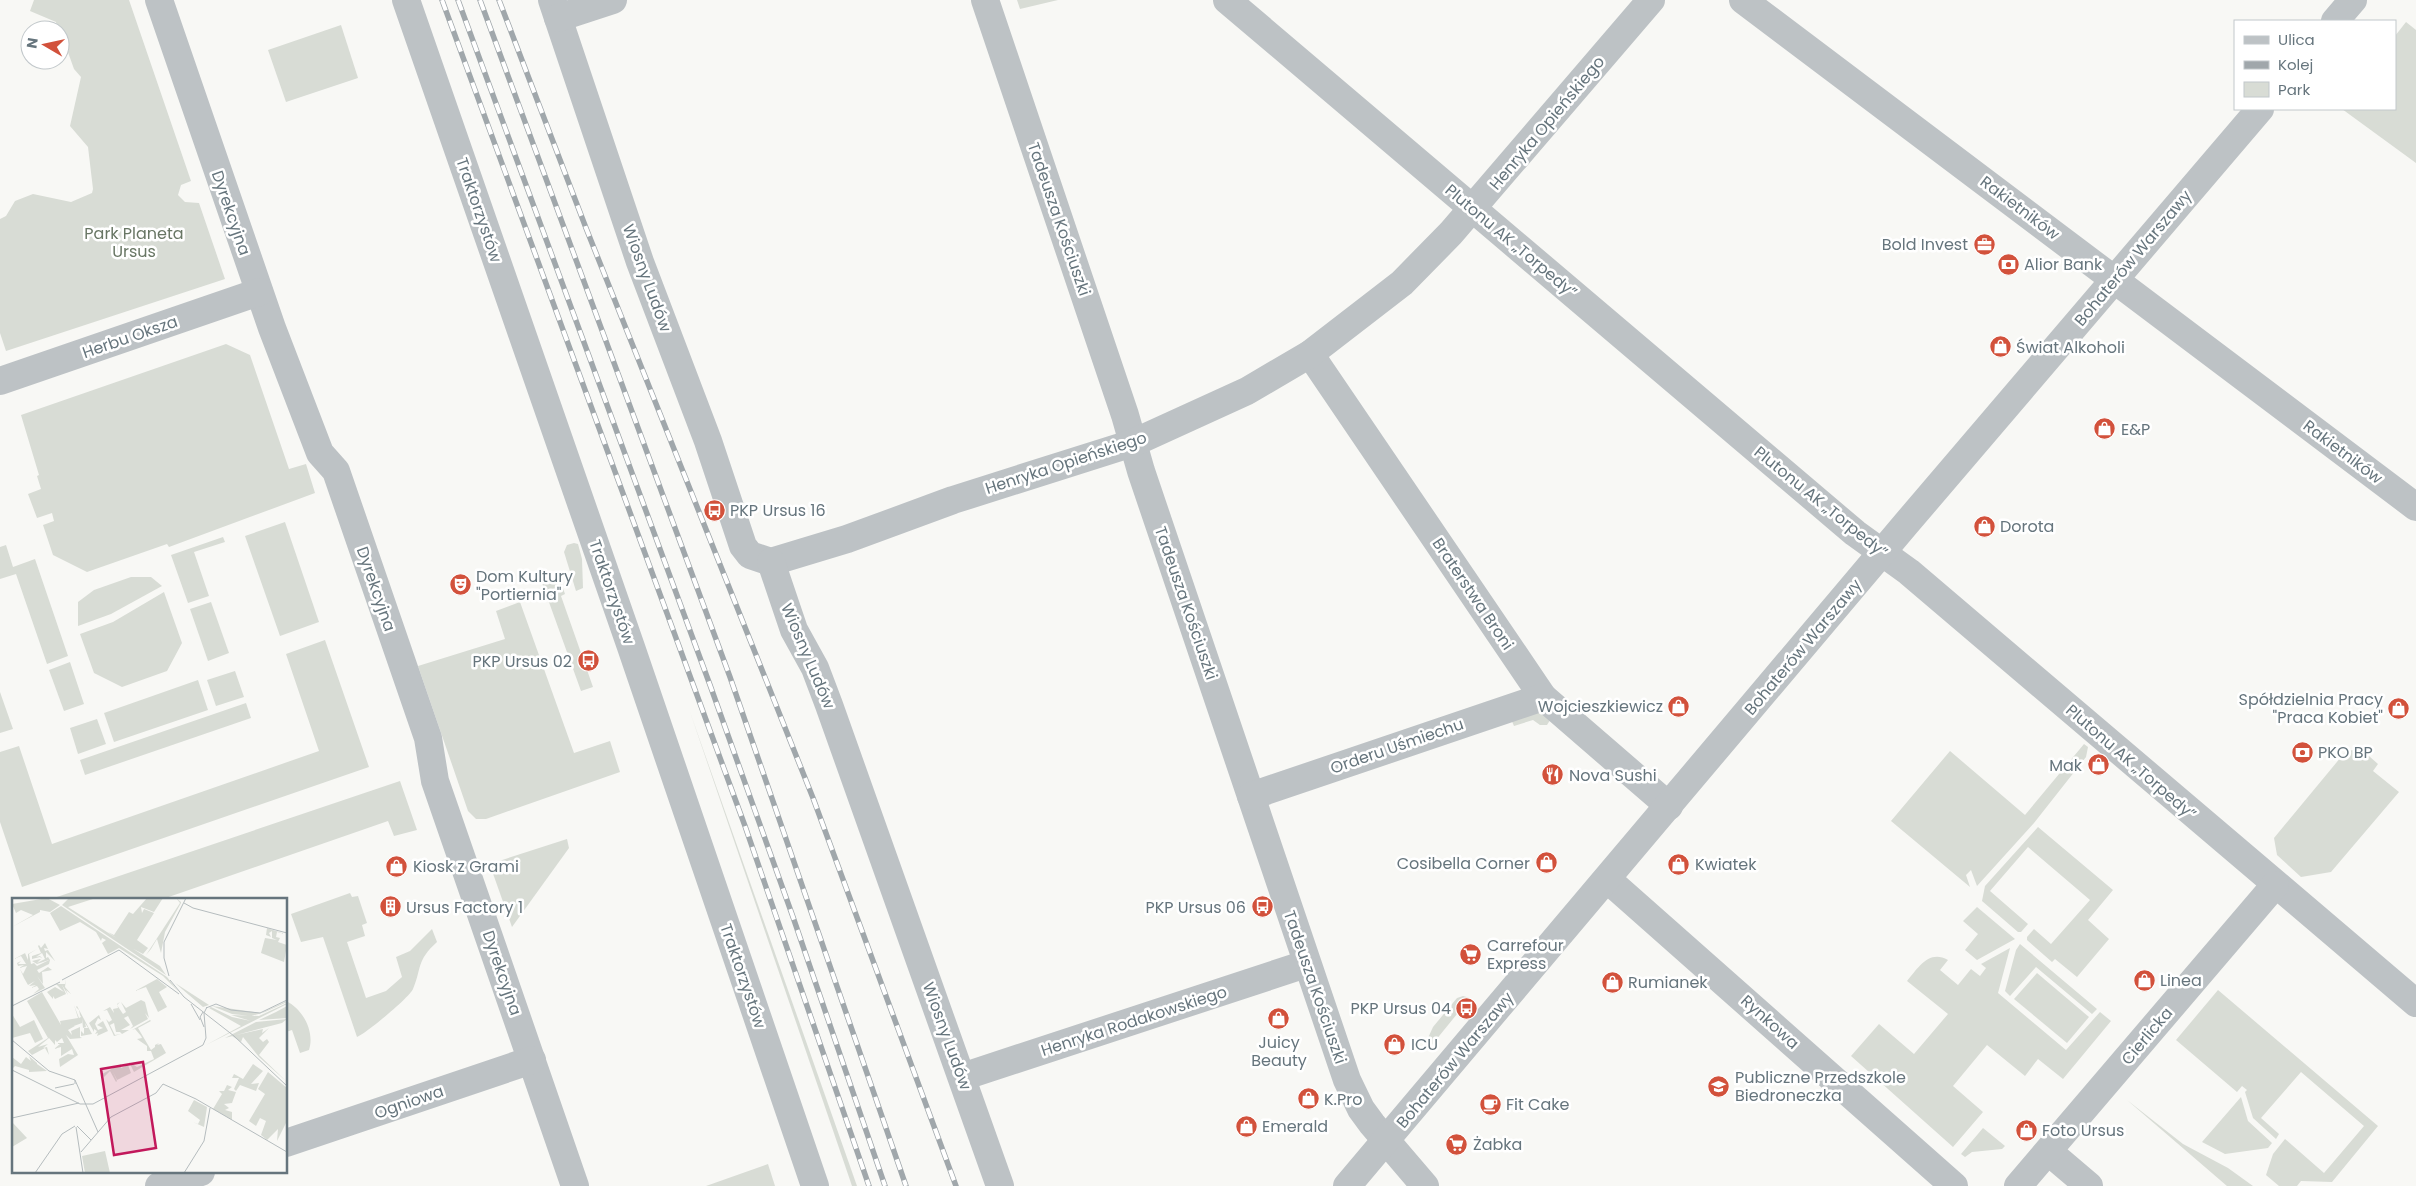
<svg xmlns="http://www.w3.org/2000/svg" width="2416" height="1186" viewBox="0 0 2416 1186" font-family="Poppins,sans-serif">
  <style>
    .green { fill: #d8dcd5 }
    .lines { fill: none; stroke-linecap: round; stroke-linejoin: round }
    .minor { stroke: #bdc2c5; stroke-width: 28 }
    .rail-casing { stroke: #a0a7ab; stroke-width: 5.5 }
    .rail { stroke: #fff; stroke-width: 4; stroke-dasharray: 11; stroke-linecap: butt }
    .labels { text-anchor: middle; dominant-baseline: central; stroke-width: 5; stroke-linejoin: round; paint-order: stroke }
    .street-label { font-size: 16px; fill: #66757d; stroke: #fff }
    .park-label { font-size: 16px; fill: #687664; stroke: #fff }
    .poi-label { font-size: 16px; fill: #66757d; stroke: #fff; text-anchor: start }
    .inset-road { fill: none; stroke: #b5bcbe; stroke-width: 1 }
    .view { fill: #c2185b; fill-opacity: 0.15; stroke: #c2185b; stroke-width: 2.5 }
    .inset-edge { fill: none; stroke: #66757d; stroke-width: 2.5 }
  </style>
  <rect width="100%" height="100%" fill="#f8f8f5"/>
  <g class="green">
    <path d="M34,0H129L191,181L181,185L178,195L185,202L199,203L225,279L6,351L0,333V219L6,216L15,201L33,194L71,202L92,193L93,189L88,147L70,126L81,77L74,69L60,30H57L56,22L30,11Z"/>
    <path d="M1017,0H1058L1020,9Z"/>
    <path d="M2406,22L2416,30V163L2342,109H2395V36Z"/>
    <path d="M341,25L358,78L286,102L268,50Z"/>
    <path d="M226,344L250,355L289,469L306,464L315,493L169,547L167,544L87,572L53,555L43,525L54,521L52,513L37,518L28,494L41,489L37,476L39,475L21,415Z"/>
    <path d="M285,522L319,622L280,636L245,536Z"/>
    <path d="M223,537L225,542L194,552L209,596L188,603L171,555Z"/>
    <path d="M574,543L578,544L582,559L583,588L576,591L564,552L567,545Z"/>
    <path d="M6,545L13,567L35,559L68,656L47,664L16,574L0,579V547Z"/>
    <path d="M558,574L565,594L561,596L593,687L581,691L541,580Z"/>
    <path d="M131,577H151L162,586L111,614L78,626V602L94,590Z"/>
    <path d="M164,592L182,643L167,671L122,687L94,673L80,634L113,622Z"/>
    <path d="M211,602L229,653L208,661L190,609Z"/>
    <path d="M520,602L574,753L610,741L620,772L486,819H476L468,811L418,666L505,639L496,611Z"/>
    <path d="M325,640L369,767L22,887L0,822V752L19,746L52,844L319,751L286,654Z"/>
    <path d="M70,662L84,704L64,711L49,670Z"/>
    <path d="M235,671L244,697L216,706L207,680Z"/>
    <path d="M198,680L208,710L114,742L104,713Z"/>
    <path d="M0,692L13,729L0,733Z"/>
    <path d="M246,703L251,718L85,775L80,760Z"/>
    <path d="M1532,707L1552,717L1547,725H1540L1533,720L1514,726L1510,717Z"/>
    <path d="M690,712L857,1186H852Z"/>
    <path d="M97,719L106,744L78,754L70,728Z"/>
    <path d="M2084,744L2088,747L2086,757L2034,823L1977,886L1971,870L1966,875L1970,887L1891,821L1950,751L2025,815Z"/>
    <path d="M2361,749L2378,764L2373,771L2399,792L2331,872L2301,877L2277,855L2274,838L2346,751Z"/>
    <path d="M400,781L417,830L394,836L388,821L160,900H48Z"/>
    <path d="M2038,827L2113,890L2088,920L2109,939L2077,977L2055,959L2052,962L2027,940V937L2034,929L2051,944L2090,900L2028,847L1990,891L2028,924L2021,932H2018L1982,901L1985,886Z"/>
    <path d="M567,839L569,848L512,927L491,868L496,862Z"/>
    <path d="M350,893L352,897L358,896L367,923L362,925L365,936L347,942L366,998L386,991L402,977L396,957L410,951L432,929L437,942C416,961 422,968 413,989C409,998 365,1034 357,1037L323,937L301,942L291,914Z"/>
    <path d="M1977,907L2015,939L1977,960L1965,950L1978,934L1963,921Z"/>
    <path d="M2020,944L2097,1009L2092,1014L2036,967L2010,996L2005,991L2016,950Z"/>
    <path d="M2010,948L1998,993L2066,1050L2100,1012L2111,1021L2063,1079L2038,1059L2025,1076L1987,1045L1953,1086L1983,1112L1953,1147L1851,1056L1879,1024L1914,1054L1948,1014L1907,981C1918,968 1929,949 1948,960L1940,970L1958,985L1971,969L1980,976L1986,968L1981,964Z"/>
    <path d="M2037,973L2089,1017L2067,1043L2014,999Z"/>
    <path d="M2218,990L2378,1126L2332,1182L2301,1181L2297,1186H2279L2266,1175L2273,1154L2285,1139L2324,1173L2364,1126L2301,1072L2261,1118L2279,1134L2276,1139L2253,1118L2245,1092L2247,1090L2242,1086L2237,1092L2176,1040Z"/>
    <path d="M1463,996L1470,998L1431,1046L1428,1038L1433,1027L1457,998Z"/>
    <path d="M286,1001C303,1009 315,1032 309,1050L300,1053L292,1030L286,1032Z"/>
    <path d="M2241,1097L2248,1121L2272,1143L2268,1148L2225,1154L2202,1142Z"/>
    <path d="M2127,1100L2183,1144L2228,1168L2253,1186H2227Z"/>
    <path d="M1983,1128L2005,1146L2002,1149L1972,1152L1965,1157L1961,1154Z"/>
    <path d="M768,1164L775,1186H706Z"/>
  </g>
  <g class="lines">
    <g class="minor">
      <path d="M159,0L272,328L320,453L336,471L428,738L435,781L575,1186"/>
      <path d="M406,0L631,647L815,1186"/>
      <path d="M552,0L640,262L708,441L743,546L750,555L771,562"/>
      <path d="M985,0L1125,415L1141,471L1347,1080L1361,1109L1372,1124L1425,1186"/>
      <path d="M1227,0L1855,533L1909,572L2416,1003"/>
      <path d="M1743,0L2416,507"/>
      <path d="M558,18L613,0"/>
      <path d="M2335,21L2353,0"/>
      <path d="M1310,354L1543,697L1669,806"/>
      <path d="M0,381L259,292"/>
      <path d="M771,562L847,539L953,500L1133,443L1247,391L1310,354L1402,283L1451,233L1651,0"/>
      <path d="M771,562L794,630L815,668L829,705L1000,1186"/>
      <path d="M1251,796L1543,697"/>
      <path d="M1607,879L1954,1186"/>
      <path d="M962,1077L1306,964"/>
      <path d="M286,1143L532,1060"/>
      <path d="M2049,1152L2089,1186"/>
      <path d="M159,1186L201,1172"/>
      <path d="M1347,1186L1905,525L2260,109"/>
      <path d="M2018,1186L2275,885"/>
    </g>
    <defs>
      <g id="rail">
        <path d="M442,0L745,826L869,1186"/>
        <path d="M458,0L710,685L793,917L885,1186"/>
        <path d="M480,0L730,677L906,1186"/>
        <path d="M499,0L586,228L813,798L956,1186"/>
      </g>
    </defs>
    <use href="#rail" class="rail-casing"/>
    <use href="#rail" class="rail"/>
  </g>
  <defs>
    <symbol id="office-disc" viewBox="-11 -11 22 22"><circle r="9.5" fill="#d2513b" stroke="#fff"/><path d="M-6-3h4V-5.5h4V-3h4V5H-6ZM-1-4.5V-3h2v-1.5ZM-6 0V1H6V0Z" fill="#fff"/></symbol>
    <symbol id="bank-disc" viewBox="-11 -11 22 22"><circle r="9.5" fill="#d2513b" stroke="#fff"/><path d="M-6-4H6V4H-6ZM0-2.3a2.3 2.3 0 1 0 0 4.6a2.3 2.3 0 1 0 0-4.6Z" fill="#fff"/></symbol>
    <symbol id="shop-disc" viewBox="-11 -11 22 22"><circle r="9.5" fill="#d2513b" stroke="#fff"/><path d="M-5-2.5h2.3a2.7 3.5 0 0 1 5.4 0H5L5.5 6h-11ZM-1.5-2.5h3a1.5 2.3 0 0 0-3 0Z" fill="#fff"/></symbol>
    <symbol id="bus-disc" viewBox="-11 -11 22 22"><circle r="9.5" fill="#d2513b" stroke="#fff"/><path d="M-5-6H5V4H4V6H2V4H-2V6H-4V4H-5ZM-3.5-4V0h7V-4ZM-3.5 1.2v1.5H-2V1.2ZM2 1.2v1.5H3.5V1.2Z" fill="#fff"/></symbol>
    <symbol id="theatre-disc" viewBox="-11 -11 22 22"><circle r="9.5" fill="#d2513b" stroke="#fff"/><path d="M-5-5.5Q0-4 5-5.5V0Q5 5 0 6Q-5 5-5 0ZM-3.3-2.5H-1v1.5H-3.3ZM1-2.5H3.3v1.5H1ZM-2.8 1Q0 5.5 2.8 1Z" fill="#fff"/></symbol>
    <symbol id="restaurant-disc" viewBox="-11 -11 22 22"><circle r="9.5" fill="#d2513b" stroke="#fff"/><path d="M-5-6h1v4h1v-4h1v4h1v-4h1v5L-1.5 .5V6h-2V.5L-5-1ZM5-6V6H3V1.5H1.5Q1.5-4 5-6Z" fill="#fff"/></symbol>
    <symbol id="building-disc" viewBox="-11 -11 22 22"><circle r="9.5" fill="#d2513b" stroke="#fff"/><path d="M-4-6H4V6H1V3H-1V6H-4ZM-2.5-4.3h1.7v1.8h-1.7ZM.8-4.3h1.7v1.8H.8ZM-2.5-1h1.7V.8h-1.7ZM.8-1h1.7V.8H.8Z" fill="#fff"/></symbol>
    <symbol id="supermarket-disc" viewBox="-11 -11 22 22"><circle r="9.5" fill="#d2513b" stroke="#fff"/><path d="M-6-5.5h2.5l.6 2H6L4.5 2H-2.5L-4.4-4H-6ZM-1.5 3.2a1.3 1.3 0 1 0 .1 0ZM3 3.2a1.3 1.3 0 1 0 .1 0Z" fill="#fff"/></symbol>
    <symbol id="school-disc" viewBox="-11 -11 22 22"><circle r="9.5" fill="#d2513b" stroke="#fff"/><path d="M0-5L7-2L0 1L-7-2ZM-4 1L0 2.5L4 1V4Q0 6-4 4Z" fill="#fff"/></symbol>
    <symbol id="cafe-disc" viewBox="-11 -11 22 22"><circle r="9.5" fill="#d2513b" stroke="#fff"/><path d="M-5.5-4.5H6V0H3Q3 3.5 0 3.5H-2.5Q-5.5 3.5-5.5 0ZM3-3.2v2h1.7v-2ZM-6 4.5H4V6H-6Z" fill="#fff"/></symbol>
  </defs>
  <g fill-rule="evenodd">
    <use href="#office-disc" x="1972" y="232" width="25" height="25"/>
    <use href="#bank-disc" x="1996" y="252" width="25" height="25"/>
    <use href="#shop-disc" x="1988" y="334" width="25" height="25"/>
    <use href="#shop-disc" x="2092" y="416" width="25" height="25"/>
    <use href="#bus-disc" x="702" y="498" width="25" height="25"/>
    <use href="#shop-disc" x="1972" y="514" width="25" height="25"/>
    <use href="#theatre-disc" x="448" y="572" width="25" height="25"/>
    <use href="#bus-disc" x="576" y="648" width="25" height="25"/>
    <use href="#shop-disc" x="1666" y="694" width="25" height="25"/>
    <use href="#shop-disc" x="2386" y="696" width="25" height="25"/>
    <use href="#bank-disc" x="2290" y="740" width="25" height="25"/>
    <use href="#shop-disc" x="2086" y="752" width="25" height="25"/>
    <use href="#restaurant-disc" x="1540" y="762" width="25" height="25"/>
    <use href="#shop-disc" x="1534" y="850" width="25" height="25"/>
    <use href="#shop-disc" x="1666" y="852" width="25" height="25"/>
    <use href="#shop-disc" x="384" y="854" width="25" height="25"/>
    <use href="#building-disc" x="378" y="894" width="25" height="25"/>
    <use href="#bus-disc" x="1250" y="894" width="25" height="25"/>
    <use href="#supermarket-disc" x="1458" y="942" width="25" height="25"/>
    <use href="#shop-disc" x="2132" y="968" width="25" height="25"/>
    <use href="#shop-disc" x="1600" y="970" width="25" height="25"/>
    <use href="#bus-disc" x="1454" y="996" width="25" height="25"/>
    <use href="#shop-disc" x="1266" y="1006" width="25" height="25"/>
    <use href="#shop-disc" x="1382" y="1032" width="25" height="25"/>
    <use href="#school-disc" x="1706" y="1074" width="25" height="25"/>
    <use href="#shop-disc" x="1296" y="1086" width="25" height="25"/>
    <use href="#cafe-disc" x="1478" y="1092" width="25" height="25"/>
    <use href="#shop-disc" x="1234" y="1114" width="25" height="25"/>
    <use href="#shop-disc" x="2014" y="1118" width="25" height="25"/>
    <use href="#supermarket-disc" x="1444" y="1132" width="25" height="25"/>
  </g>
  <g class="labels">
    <g class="street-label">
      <text transform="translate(1547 123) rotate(-50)">Henryka Opieńskiego</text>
      <text transform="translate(2020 208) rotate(37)">Rakietników</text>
      <text transform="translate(479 210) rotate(71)">Traktorzystów</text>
      <text transform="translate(231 213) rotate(71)">Dyrekcyjna</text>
      <text transform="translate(1059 219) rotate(71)">Tadeusza Kościuszki</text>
      <text transform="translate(1511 241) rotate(40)">Plutonu AK „Torpedy”</text>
      <text transform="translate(2133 258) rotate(-50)">Bohaterów Warszawy</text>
      <text transform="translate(647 278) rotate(70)">Wiosny Ludów</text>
      <text transform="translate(130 337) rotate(-19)">Herbu Oksza</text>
      <text transform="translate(2343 452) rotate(37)">Rakietników</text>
      <text transform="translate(1066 463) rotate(-18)">Henryka Opieńskiego</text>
      <text transform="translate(1821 502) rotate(39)">Plutonu AK „Torpedy”</text>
      <text transform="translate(376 589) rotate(71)">Dyrekcyjna</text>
      <text transform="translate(612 592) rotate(71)">Traktorzystów</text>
      <text transform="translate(1473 594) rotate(56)">Braterstwa Broni</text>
      <text transform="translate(1186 603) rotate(71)">Tadeusza Kościuszki</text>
      <text transform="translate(1803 647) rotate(-50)">Bohaterów Warszawy</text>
      <text transform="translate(808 656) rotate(67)">Wiosny Ludów</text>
      <text transform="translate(1397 746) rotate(-19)">Orderu Uśmiechu</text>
      <text transform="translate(2131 762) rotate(41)">Plutonu AK „Torpedy”</text>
      <text transform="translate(502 973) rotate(71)">Dyrekcyjna</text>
      <text transform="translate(743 976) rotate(71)">Traktorzystów</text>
      <text transform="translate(1315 987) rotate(71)">Tadeusza Kościuszki</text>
      <text transform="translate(1134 1021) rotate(-18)">Henryka Rodakowskiego</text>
      <text transform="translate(1770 1022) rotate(42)">Rynkowa</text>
      <text transform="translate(947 1036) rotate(70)">Wiosny Ludów</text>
      <text transform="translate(2147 1036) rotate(-50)">Cierlicka</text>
      <text transform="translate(1455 1060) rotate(-50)">Bohaterów Warszawy</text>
      <text transform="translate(409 1102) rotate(-19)">Ogniowa</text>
    </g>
    <g class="park-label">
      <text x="134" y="233">Park Planeta<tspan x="134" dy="18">Ursus</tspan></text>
    </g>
    <g class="poi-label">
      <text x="1968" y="244" text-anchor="end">Bold Invest</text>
      <text x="2024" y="264">Alior Bank</text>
      <text x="2016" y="347">Świat Alkoholi</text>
      <text x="2121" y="429">E&amp;P</text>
      <text x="730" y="510">PKP Ursus 16</text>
      <text x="2000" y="526">Dorota</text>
      <text x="476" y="576">Dom Kultury<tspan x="476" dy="18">"Portiernia"</tspan></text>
      <text x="572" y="661" text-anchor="end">PKP Ursus 02</text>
      <text x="2383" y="699" text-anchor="end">Spółdzielnia Pracy<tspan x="2383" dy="18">"Praca Kobiet"</tspan></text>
      <text x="1663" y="706" text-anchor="end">Wojcieszkiewicz</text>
      <text x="2318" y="752">PKO BP</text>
      <text x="2082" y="765" text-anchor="end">Mak</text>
      <text x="1569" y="775">Nova Sushi</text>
      <text x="1530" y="863" text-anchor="end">Cosibella Corner</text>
      <text x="1695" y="864">Kwiatek</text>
      <text x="413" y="866">Kiosk z Grami</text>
      <text x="406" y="907">Ursus Factory 1</text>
      <text x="1246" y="907" text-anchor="end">PKP Ursus 06</text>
      <text x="1487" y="945">Carrefour<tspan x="1487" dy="18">Express</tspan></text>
      <text x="2160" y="980">Linea</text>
      <text x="1628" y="982">Rumianek</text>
      <text x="1451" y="1008" text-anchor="end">PKP Ursus 04</text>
      <text x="1279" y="1042" text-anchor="middle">Juicy<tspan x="1279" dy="18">Beauty</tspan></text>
      <text x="1411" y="1044">ICU</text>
      <text x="1735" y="1077">Publiczne Przedszkole<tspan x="1735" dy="18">Biedroneczka</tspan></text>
      <text x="1324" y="1099">K.Pro</text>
      <text x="1506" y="1104">Fit Cake</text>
      <text x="1262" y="1126">Emerald</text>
      <text x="2042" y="1130">Foto Ursus</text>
      <text x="1473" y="1144">Żabka</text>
    </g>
  </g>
  <g transform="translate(12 898)">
    <rect width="275" height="275" fill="#f8f8f5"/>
    <path d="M35,0L48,7L38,14L28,12V14L0,29L21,17L9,12L4,15L0,6ZM57,0H84L56,9L148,68L154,77L50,7ZM135,0H151L142,14L129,9L130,15L132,11L142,15L125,42L136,50L131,56L114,47L96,34L102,37L117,14L121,16ZM164,0L169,4V5L153,34L149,55L145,41L139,51L134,57L168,5ZM49,8L155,79L166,93L151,78L107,50L96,56L90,45L94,42L90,40L89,43L84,34L68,24L48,33L38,15ZM255,30L273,36L265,34L264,39L268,40L266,44L275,47L272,64L249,55L253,40L265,42L260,40V33L257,35L259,39L254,37ZM33,45L36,51L32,50L33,53L36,52L43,63L34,54V60L36,59L38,62L37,66L25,72L27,75L36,69L40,72L30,74L31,86L25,78L33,90L21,96L27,91L25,88L19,90L24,87L17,88L23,83L16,87L12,80L8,71L11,76L15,68L7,70L12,67L6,68L5,65L9,63L6,66H14L9,58L2,61L26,48L13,55L16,62V56L25,51L17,56L19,66L22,65L25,68L37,62L25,66L20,63L28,61H29L25,65L33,61L30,55L24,59L28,58L31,61L28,59L20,61V58L29,55L26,48L27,47L29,50ZM54,81L53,89L59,96L54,92L56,97L50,87L54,96L43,101L41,98V101L38,103L41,101L35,94L43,89L52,94L44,86H53ZM145,81L155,89L147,94L155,109L146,114L134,89L123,93ZM163,85L197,107L191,109ZM30,94L49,127L48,123L66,120L62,107L67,120L69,119L68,117L67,112L64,109L65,108L80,136L69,138V133L72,136V130H76L73,125L74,129L71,130L70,121V125L51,132L68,125L56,132L60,137L59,133L68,129V139L70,140L58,141L54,137L66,157L48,169L47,161L56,156L62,157L60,151L49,158V149L42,151L48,146H46V145H52L50,140L45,144L43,142V147L37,140L26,149L36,146L31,150L35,149L37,157L33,150L20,157L16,153L36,140L15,103ZM129,102L133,104L137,120L133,115L136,121L118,131L121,128L116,118L112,120L118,127L109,132H117L110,136L108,134H104L102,125L98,127L103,137L109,136L102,138L94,121L97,124L100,122L95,112L91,113L98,109L102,115L101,111L106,110L105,106L108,104L105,107L111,116L114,114L109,104L114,110ZM275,103V104L253,114L239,118L220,116L200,108L249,115ZM275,105V106L194,147L229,128L197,110L199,109L220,119L239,123L219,117L247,118ZM275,108V120L247,122L264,114ZM0,116L8,129L22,122L31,141L23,145L18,135L0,140ZM87,117L89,122L86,120L83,126L86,132L91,130L85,127L91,123L96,133L85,138L86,135L83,136L85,133L82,131V134L77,125ZM275,121L270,125L213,140L244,124ZM138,122L139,123L126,130L139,152L143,149V147L147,145L145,147L149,146L154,155L122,174L117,164L125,169L142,161L139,153H135V148L125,141L130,140L129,138L123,131L120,132ZM257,130L247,140L251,144L255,141L257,144L247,157L275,184L247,159L231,139L229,144L220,138L251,131L250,135ZM17,158L25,165V166L35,173L17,174V172L3,168L0,171V159L9,166L14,159L19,163ZM109,166V170L116,167L119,175L105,182L101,174L105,183L104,184L98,173L92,179L90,176ZM241,166L251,173L239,186L247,185L244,193L228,187L224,193L222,191L227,180H220L222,176L231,181ZM256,174L275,190V223L265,243L266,231L255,242L249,237L254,223L248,220L244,228L237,223L253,196L246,191ZM215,187L220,189L216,192L224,194L220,205L212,206L217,210L213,212L220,214V222L201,211L210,196L207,193H212ZM182,202L195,209L192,229L181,224L186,226L188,222L176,213ZM0,224L15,240L0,249L1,243ZM93,253L98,275H73L70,258Z" fill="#d8dcd5"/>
    <path class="inset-road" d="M172,5L181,10L275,35M157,78L152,60V44L174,0M50,82L107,52L167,96M158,82L172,99L222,138L275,188M179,106L188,122M0,108L48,84M194,110L204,106L219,112L248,115L275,102M191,114L188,119L192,129M0,142L37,173L63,182M0,172L68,206H81L191,147L194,140L192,115L195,109M63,186V182L86,234M43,190L62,186M0,220L67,205M65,228L79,242M64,229L71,275M69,254L99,219L144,195L151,186L184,201L275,254M23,275L50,236L63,228M172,275L192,243L198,210"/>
    <path class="view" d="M131,164L144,250L102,257L89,171Z"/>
    <rect width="275" height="275" class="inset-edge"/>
  </g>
  <rect x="2234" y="20" width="162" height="90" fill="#ffffff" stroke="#c2c8cb"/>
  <rect x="2244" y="36" width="25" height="8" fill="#bdc2c5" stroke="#c2c8cb"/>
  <text x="2278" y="45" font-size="15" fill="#66757d">Ulica</text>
  <rect x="2244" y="61" width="25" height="8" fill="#a0a7ab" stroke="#c2c8cb"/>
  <text x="2278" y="70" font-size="15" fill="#66757d">Kolej</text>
  <rect x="2244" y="82" width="25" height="15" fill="#d8dcd5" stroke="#c2c8cb"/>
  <text x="2278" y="95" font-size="15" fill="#66757d">Park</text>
  <g transform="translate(45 45) rotate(279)"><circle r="24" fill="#ffffff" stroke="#c2c8cb"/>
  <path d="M0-4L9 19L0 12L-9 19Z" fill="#d2513b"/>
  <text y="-8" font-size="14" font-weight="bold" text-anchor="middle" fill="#66757d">N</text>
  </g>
</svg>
